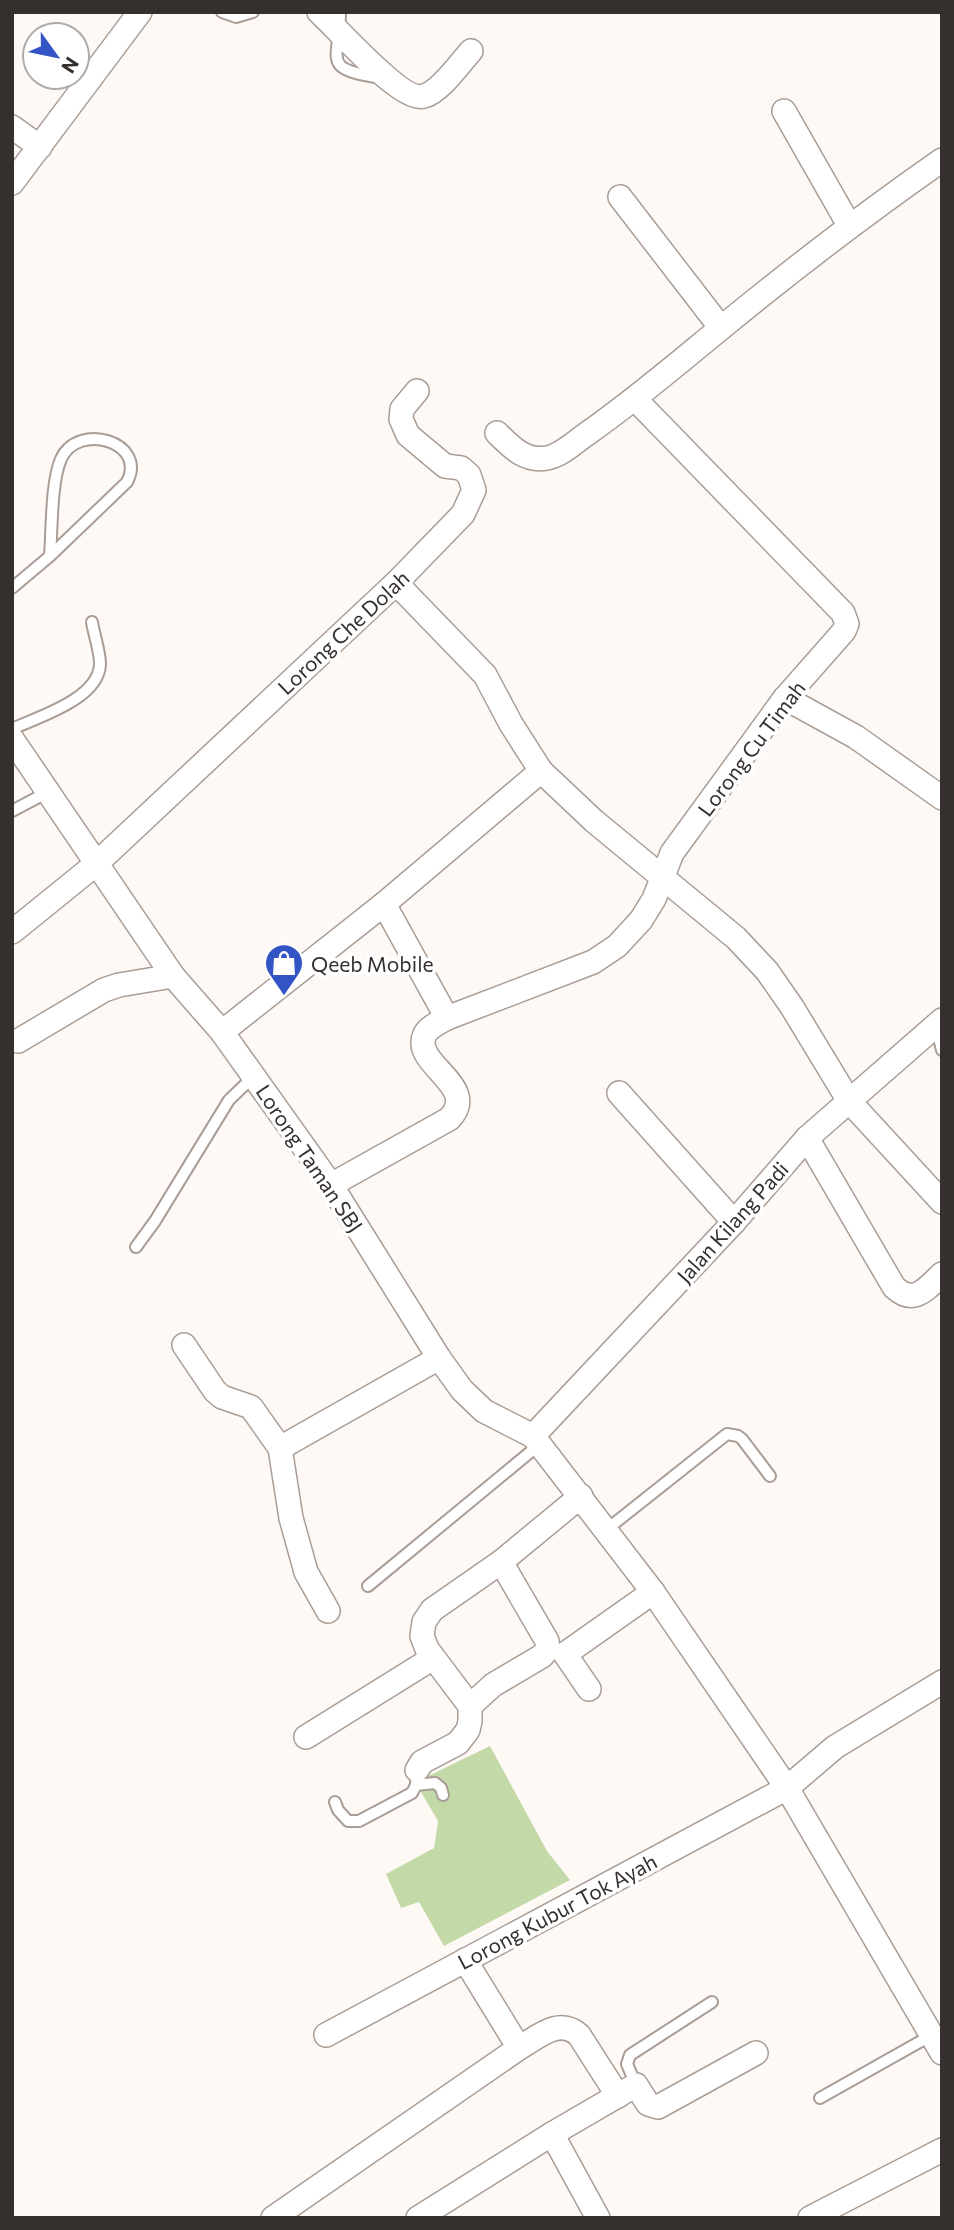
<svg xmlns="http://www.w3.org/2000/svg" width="954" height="2230" viewBox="0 0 954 2230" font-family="Commissioner,sans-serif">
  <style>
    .green { fill: #c3daa8 }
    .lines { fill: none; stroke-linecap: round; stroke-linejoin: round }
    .service-casing { stroke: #aa9d96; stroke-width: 14 }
    .minor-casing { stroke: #aa9d96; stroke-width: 26 }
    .service { stroke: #fff; stroke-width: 10 }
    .minor { stroke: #fff; stroke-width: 23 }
    .labels { text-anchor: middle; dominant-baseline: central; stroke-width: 7; stroke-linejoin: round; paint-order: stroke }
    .street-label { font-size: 21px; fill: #35302d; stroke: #fff }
    .poi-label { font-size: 21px; fill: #35302d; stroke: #fff; text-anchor: start }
  </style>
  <rect width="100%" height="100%" fill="#fff9f6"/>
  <path class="green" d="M490,1746L547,1851L570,1880L444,1946L419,1902L401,1908L386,1874L434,1848L438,1821L421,1792L424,1778Z"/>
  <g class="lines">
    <defs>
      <g id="service">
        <path d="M222,12L236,17L253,12"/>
        <path d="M340,12C340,62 319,68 381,78"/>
        <path d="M12,588L50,556L127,482C148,442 78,421 61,459C51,481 52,531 50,556"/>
        <path d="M12,729C38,717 99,699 100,664C100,651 94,635 92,622"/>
        <path d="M12,811L48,792"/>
        <path d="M936,1026L942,1050"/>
        <path d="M136,1247L155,1221L229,1100L254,1076"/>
        <path d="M606,1530L727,1434L738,1436L742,1439L770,1476"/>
        <path d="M368,1586L540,1444"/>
        <path d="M416,1785L435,1783L441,1788L443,1795"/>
        <path d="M335,1802L338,1810L348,1821H359L412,1793L416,1785L417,1770"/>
        <path d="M636,2085L627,2064L630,2055L712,2002"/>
        <path d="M820,2098L932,2035"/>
      </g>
      <g id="minor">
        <path d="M319,12C338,29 402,103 424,96C440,92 460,63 471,51"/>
        <path d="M784,111L849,225"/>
        <path d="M12,127L40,147"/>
        <path d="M12,183L140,12"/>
        <path d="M620,197L721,328"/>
        <path d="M497,433C511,447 525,462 547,458C562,455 575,442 588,433C635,400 677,364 721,328C793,269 866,213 942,160"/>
        <path d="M396,583L485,675L511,724L541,771"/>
        <path d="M785,698L856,737L942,798"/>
        <path d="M12,739L173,976L222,1032L331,1185L439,1358L462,1390L484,1411L533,1436L653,1592L787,1788L942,2053"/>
        <path d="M384,904L447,1018"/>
        <path d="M12,932L96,864L396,583L463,514L474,490L469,475L461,468L445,466L408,435L401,419L402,409L417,391"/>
        <path d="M222,1032L384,904L541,771L594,821L736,938L767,971L792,1007L849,1101L942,1202"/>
        <path d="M18,1041L104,990L119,985L173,976"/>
        <path d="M619,1093L734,1222"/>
        <path d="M807,1138L894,1287C914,1306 926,1289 942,1274"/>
        <path d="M331,1185L449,1119C482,1086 410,1064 425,1034C429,1027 440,1022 447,1018L593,962L617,946L641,920L654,899L672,853L785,698L844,631L847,624L843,613L636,400"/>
        <path d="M184,1345L215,1391L222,1397L251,1407L280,1448L291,1518L306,1572L328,1611"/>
        <path d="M533,1436L734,1222L807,1138L942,1020"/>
        <path d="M280,1448L439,1358"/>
        <path d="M589,1689L565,1654L653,1592"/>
        <path d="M470,1706L493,1685L542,1656L548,1649L547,1641L501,1562"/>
        <path d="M306,1737L433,1658"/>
        <path d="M417,1770L422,1762L458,1743L468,1730L470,1721V1706L427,1649L422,1636L424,1622L432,1610L501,1562L581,1496"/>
        <path d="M465,1960L519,2048"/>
        <path d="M326,2035L787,1788L835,1747L942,1682"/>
        <path d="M552,2134L598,2218"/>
        <path d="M273,2218L519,2048C538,2037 559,2017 579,2035L618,2096"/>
        <path d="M418,2218L552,2134L636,2085L648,2104L658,2107L756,2053"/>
        <path d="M810,2218L942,2150"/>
      </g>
    </defs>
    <use href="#service" class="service-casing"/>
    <use href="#minor" class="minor-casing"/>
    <use href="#service" class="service"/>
    <use href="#minor" class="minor"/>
  </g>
  <defs>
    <symbol id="shop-pin" viewBox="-11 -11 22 30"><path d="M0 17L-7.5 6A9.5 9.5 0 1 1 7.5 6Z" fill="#3254c4" stroke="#fff"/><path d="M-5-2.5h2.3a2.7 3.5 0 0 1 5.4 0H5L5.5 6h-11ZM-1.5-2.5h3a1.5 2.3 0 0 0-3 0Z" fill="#fff"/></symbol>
  </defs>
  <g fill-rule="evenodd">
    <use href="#shop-pin" x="262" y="941" width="44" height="60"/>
  </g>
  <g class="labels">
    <g class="street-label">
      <text transform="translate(343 632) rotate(-43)">Lorong Che Dolah</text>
      <text transform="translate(751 748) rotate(-53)">Lorong Cu Timah</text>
      <text transform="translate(310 1158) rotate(56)">Lorong Taman SBJ</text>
      <text transform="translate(732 1222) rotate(-48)">Jalan Kilang Padi</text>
      <text transform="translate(557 1911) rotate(-28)">Lorong Kubur Tok Ayah</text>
    </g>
    <g class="poi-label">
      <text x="311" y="963">Qeeb Mobile</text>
    </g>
  </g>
  <rect width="954" height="2230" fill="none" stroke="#35302d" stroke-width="28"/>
  <g transform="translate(56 56) rotate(123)"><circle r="33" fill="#ffffff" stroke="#aeacab" stroke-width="2"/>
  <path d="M0-5L12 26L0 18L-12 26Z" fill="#3254c4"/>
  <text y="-10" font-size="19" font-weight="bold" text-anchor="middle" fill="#35302d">N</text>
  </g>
</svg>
